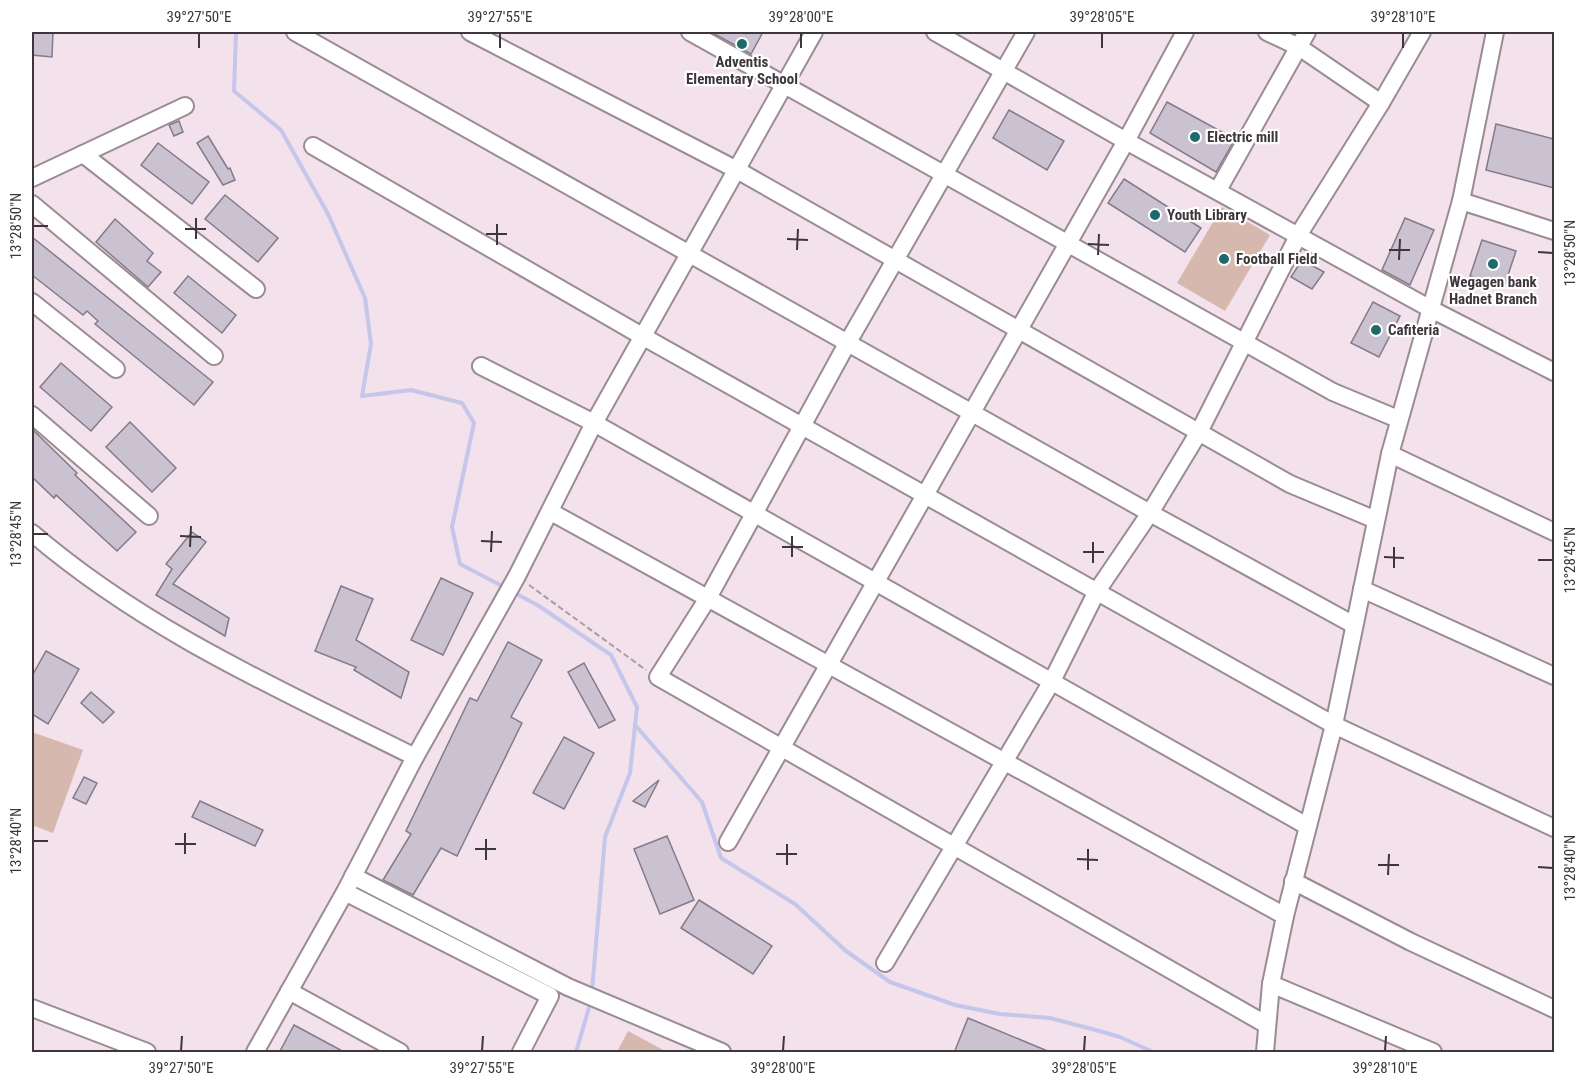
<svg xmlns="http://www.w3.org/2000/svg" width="1586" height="1084" viewBox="0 0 1586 1084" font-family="'Roboto Condensed',sans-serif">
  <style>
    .green { fill: #d7b8ae }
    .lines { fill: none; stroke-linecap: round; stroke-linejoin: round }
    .stream { stroke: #c4c6ea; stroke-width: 4 }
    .building { fill: #cac1d1; stroke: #837b89; stroke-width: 1.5 }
    .minor-casing { stroke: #9b8b95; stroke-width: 20 }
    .path { stroke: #aa9da5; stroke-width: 2; stroke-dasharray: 6 3; stroke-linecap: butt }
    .minor { stroke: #fff; stroke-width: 16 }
    .ticks { fill: none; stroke: #3d363a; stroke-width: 2 }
    .poi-dot { fill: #1d6a6a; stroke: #fff; stroke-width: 2 }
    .labels { text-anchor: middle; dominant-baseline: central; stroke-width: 4.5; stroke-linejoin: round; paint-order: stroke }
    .poi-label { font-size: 15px; font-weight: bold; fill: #3d363a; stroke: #fff; text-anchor: start }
    .neatline { fill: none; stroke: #3d363a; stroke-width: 2 }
    .ticks-label { font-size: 15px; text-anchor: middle; fill: #3d363a }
  </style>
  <rect width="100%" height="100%" fill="#f3e1ec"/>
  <g class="green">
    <path d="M1222,207L1270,235L1225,311L1177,283Z"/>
    <path d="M32,732L83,750L53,833L32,825Z"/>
    <path d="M628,1031L667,1052H617Z"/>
  </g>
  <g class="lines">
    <g class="stream">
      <path d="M236,32L234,91L281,130L328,214L365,298L371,344L362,396L411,390L462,403L474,423L452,527L460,564L504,587"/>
      <path d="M513,592L539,606L611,655L637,707L630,773L605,837L592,991"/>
      <path d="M635,725L702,802L721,858L795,904L846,951L890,982L955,1005L1000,1014L1050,1018L1092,1029L1120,1037L1153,1052"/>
      <path d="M576,1052L591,1001"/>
    </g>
  </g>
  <g class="building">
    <path d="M32,32H53L52,57L32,55Z"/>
    <path d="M711,32H763L751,54Z"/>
    <path d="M1167,102L1235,139L1216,172L1150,133Z"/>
    <path d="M1009,110L1064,141L1047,170L993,138Z"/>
    <path d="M179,121L183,132L174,136L169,125Z"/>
    <path d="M1496,124L1554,139V188L1486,170Z"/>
    <path d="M208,136L228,169L230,168L235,180L223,185L197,143Z"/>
    <path d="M158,143L209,182L192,204L141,165Z"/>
    <path d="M1124,179L1201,228L1185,252L1108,203Z"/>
    <path d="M225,195L278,238L258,262L205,219Z"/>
    <path d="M1405,218L1434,230L1410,285L1382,270Z"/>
    <path d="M115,219L153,253L147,261L161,272L148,287L96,242Z"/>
    <path d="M32,237L213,382L194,405L95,324L98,321L87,311L83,315L32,275Z"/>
    <path d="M1482,240L1516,251L1504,287L1470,276Z"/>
    <path d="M1302,260L1324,272L1312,289L1291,277Z"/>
    <path d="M188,276L236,315L222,333L174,293Z"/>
    <path d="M1373,302L1400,316L1379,357L1351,343Z"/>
    <path d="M61,363L112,407L91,431L40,387Z"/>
    <path d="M130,422L176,468L152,492L106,447Z"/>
    <path d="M32,429L77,473L75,475L136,532L117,551L56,495L54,498L32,477Z"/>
    <path d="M192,532L206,542L173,584L229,618L225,636L156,595L172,569L166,564Z"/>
    <path d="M441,578L473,593L443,655L411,640Z"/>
    <path d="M341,586L373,599L356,640L409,672L401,698L354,670L356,667L315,651Z"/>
    <path d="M508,642L542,660L511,717L522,723L457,856L441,848L413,895L383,880L411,834L406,831L470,698L477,701Z"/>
    <path d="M46,651L79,669L48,724L32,714V676Z"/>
    <path d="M584,663L615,720L599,728L568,672Z"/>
    <path d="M91,692L114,712L103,723L81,703Z"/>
    <path d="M564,737L594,753L564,809L533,793Z"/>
    <path d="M84,777L97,783L86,804L73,798Z"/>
    <path d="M659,780L645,807L633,801Z"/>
    <path d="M200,801L263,830L255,846L192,817Z"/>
    <path d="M667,836L694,900L660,914L634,849Z"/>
    <path d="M699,900L772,946L753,974L681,928Z"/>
    <path d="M968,1018L1050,1052V1053H954Z"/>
    <path d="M294,1025L346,1053H279Z"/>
  </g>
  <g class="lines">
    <defs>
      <g id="minor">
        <path d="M295,32L1150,513L1354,625"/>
        <path d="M470,32L737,170L1290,484L1376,520"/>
        <path d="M690,32L1333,392L1398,419"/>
        <path d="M935,32L1126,141L1429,308L1554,372"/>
        <path d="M1026,32L848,342L708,598L658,677L1267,1025"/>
        <path d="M1267,32L1299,47L1381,103"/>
        <path d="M313,146L642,336L1334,725L1554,828"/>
        <path d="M83,154L256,289"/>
        <path d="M32,178L185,106"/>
        <path d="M1218,190L1307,32"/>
        <path d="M1461,201L1554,231"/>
        <path d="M32,204L214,356"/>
        <path d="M32,302L116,369"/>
        <path d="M481,366L594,423L1307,826"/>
        <path d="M32,415L149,516"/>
        <path d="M1390,454L1554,532"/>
        <path d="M551,512L1285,916"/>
        <path d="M32,533C148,632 279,689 415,757"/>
        <path d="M1362,589L1554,676"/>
        <path d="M728,842L1126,141L1185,32"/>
        <path d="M353,876L568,987L722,1052"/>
        <path d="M1293,881L1411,942L1554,1009"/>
        <path d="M345,892L550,996L521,1052"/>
        <path d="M885,963L1052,681L1097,591L1150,513L1199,432L1299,234L1381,103L1422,32"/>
        <path d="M1271,984L1433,1052"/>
        <path d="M289,991L400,1052"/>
        <path d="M32,1008L147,1052"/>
        <path d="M255,1052L345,892L415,757L517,576L594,423L814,32"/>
        <path d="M1265,1052L1271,984L1285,916L1334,725L1390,454L1461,201L1495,32"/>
      </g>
    </defs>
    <use href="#minor" class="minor-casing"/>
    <path class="path" d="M529,585L646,670"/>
    <use href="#minor" class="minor"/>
  </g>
  <path class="ticks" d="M199,48V33M500,48V33M801,48V33M1102,48V33M1403,48V33M33,226H48M185,229H206M486,234H507M196,239V218M787,239L808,240M1088,244L1109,245M497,245V224M797,250L798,229M1389,250H1410M1538,252L1553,253M1098,255L1099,234M1399,260L1400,239M33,534H48M180,536L201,537M481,541L502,542M190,547L191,526M782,547H803M491,552L492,531M1083,552H1104M792,557V536M1384,557L1404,558M1538,560H1553M1093,563V542M1394,568V547M33,841H48M175,844H196M475,849H496M185,854V833M776,854H797M1077,859L1098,860M486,860V839M787,865V844M1378,865H1399M1538,867L1553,868M1088,870V849M1388,875L1389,854M181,1051L182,1036M482,1051L483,1036M783,1051L784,1036M1084,1051L1085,1036M1385,1051L1386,1036"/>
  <g class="poi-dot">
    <circle cx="742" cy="44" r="6"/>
    <circle cx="1195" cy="137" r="6"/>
    <circle cx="1155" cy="215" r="6"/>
    <circle cx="1224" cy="259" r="6"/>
    <circle cx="1493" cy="264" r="6"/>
    <circle cx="1376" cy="330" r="6"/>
  </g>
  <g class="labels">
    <g class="poi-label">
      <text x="742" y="62" text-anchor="middle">Adventis<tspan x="742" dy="17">Elementary School</tspan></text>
      <text x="1207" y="137">Electric mill</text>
      <text x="1167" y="215">Youth Library</text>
      <text x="1236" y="259">Football Field</text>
      <text x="1493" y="282" text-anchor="middle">Wegagen bank<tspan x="1493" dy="17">Hadnet Branch</tspan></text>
      <text x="1388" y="330">Cafiteria</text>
    </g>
  </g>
  <rect width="1586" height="1084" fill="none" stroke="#ffffff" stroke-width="66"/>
  <rect x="33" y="33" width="1520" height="1018" class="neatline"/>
  <g class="ticks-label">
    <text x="199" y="22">39°27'50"E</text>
    <text x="500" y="22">39°27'55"E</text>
    <text x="801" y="22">39°28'00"E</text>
    <text x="1102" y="22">39°28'05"E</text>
    <text x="1403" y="22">39°28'10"E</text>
    <text transform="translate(16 226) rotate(-90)" y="5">13°28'50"N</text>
    <text transform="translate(1570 253) rotate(-90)" y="5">13°28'50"N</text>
    <text transform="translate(16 534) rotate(-90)" y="5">13°28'45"N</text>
    <text transform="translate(1570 560) rotate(-90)" y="5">13°28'45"N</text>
    <text transform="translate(16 841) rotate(-90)" y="5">13°28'40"N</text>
    <text transform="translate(1570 868) rotate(-90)" y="5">13°28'40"N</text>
    <text x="181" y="1073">39°27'50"E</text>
    <text x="482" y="1073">39°27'55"E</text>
    <text x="783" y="1073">39°28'00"E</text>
    <text x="1084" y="1073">39°28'05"E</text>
    <text x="1385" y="1073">39°28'10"E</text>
  </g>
</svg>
